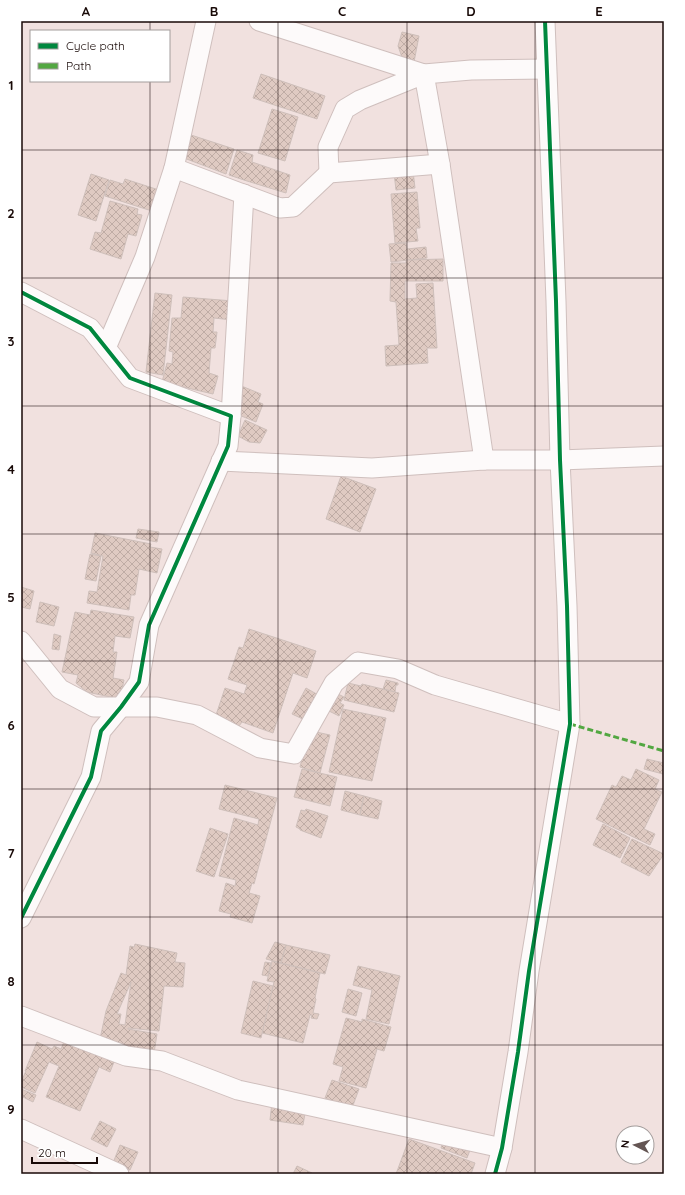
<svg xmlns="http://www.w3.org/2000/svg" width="685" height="1195" viewBox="0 0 685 1195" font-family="Quicksand,sans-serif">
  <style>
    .building { fill: url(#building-cross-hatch); stroke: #cebfba; fill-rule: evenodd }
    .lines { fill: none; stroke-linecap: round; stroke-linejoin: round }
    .street-casing { stroke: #cfbfbd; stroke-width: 21 }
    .street { stroke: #fdfafa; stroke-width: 19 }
    .quiet { stroke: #52a741; stroke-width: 3; stroke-dasharray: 6 3; stroke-linecap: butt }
    .cycleway-casing { stroke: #fff; stroke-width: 6 }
    .cycleway { stroke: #00873e; stroke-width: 4 }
    .grid { fill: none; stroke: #180907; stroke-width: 1; stroke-opacity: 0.55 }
    .neatline { fill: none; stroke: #180907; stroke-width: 1.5 }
    .grid-label { font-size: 13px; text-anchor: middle; font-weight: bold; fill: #180907 }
  </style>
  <defs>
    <pattern id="building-cross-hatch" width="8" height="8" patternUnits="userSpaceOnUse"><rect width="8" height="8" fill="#dfcac2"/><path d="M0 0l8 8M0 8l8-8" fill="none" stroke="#bfaca5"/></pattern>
  </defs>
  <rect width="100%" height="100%" fill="#f1e1df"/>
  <g class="building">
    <path d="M402,32L419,36L414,62L403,60L398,46Z"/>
    <path d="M261,74L325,96L317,119L253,98Z"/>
    <path d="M272,109L298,117L285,161L258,153Z"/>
    <path d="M191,135L234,149L226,174L184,158Z"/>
    <path d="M237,150L253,155L252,162L290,175L286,193L247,181L229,175Z"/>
    <path d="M413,171L415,188L396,190L394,173Z"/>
    <path d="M91,174L109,180L96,221L78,215Z"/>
    <path d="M125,179L162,191L155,212L105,196L110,180L123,184Z"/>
    <path d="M417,192L420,228H416L418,241L395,243L391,194Z"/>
    <path d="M110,201L138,209L137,214L142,215L136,236L128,234L121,259L90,249L95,232L101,233Z"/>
    <path d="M406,243L407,249L426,247L427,258L391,262L389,244Z"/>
    <path d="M443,259V281H405V299L417,298L416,284L433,283L437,348H427L428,363L386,366L385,346L399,345L396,302L390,301L391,263H406V260Z"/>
    <path d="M155,293L172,295L163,375L146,372Z"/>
    <path d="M183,297L233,301L232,320L214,318L213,332H217L215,348H211L209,373L218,376L213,394L162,382L167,363L172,364L173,352L169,351L172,318H181Z"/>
    <path d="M239,385L261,394L258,402L263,404L256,422L239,415L243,398H238Z"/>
    <path d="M245,420L267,430L260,443L249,442L238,436Z"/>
    <path d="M341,476L376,489L360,532L326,519Z"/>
    <path d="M138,529L159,532L157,542L136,538Z"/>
    <path d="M95,533L151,544L150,547L162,549L157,573L139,569L135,595H131L129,610L87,603L89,591L97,592L103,556L91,553Z"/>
    <path d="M90,554L101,556L96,581L85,579Z"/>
    <path d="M21,587L34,591L30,609L21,607Z"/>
    <path d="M40,602L59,607L54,626L36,622Z"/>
    <path d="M91,610L134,617L130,638L115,636L113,652H117L113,678L124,680L120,699L87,692L76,683L78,675L62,672L75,612L90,615Z"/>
    <path d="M249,629L316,651L307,678L293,673L273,733L242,722L239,726L215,718L225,688L244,694L247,685L228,679L239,647L243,648Z"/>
    <path d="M54,634L61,636L59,650L52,649Z"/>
    <path d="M386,680L398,683V685H396L395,692L383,689Z"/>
    <path d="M348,683L361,686L362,684L399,693L394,712L344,700Z"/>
    <path d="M306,688L320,696L307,721L292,714Z"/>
    <path d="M336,693L344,697L340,703L344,705L339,716L327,710Z"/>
    <path d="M343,709L386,718L372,781L329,772Z"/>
    <path d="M316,732L330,735L320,773L300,767L304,751Z"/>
    <path d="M647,759L664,763L663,774L644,769Z"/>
    <path d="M302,769L337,777L330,806L294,797Z"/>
    <path d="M636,769L659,780L655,789L662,792L644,829L655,834L650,845L596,819L612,785L616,787L622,776L631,780Z"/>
    <path d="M225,785L277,798L254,884L252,883L249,893L260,896L252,923L230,917L231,914L219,911L226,883L235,886L236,880L219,876L234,818L258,825L259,819L219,809Z"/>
    <path d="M345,791L364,796L360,815L341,810Z"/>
    <path d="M364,796L382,801L378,819L360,815Z"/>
    <path d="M306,809L328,816L321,838L300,830V829L296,827L301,810L305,811Z"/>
    <path d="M603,824L630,838L620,858L593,845Z"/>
    <path d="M210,828L228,834L214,877L196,871Z"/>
    <path d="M632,839L664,854L649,876L621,862Z"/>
    <path d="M275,942L286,945L281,963L266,959Z"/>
    <path d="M135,944L177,953L175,962L185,963L183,987L164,986L159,1031L128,1028V1029L157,1034L154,1053L129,1049L130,1047L124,1045V1044L100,1039L106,1011L121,973L126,975L130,946L134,947ZM131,982L125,1025L119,1024L121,1014H117Z"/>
    <path d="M286,945L330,955L325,974L281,963Z"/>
    <path d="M272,961L320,973L315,998L316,999L313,1013L319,1014L317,1019L311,1018L312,1015H310L303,1043L262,1033L274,982L267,981Z"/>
    <path d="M265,962L271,963L268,976L262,975Z"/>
    <path d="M358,966L400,976L389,1024L366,1019L372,990L353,985Z"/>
    <path d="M253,981L273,986L261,1038L241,1033Z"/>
    <path d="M348,989L362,993L356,1016L342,1012Z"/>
    <path d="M346,1018L362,1022V1019L391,1027L384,1051L377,1049L366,1088L339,1081L343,1067L333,1064Z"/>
    <path d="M66,1037L116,1057L110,1072L99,1067L80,1111L46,1097L59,1066L49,1062L35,1093L21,1087V1082L26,1071H25L37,1042L52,1049L54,1046L61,1049Z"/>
    <path d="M332,1080L359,1089L352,1108L325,1098Z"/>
    <path d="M21,1089L36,1095L33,1102L23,1097L21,1101Z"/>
    <path d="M272,1102L306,1108L303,1125L270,1120Z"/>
    <path d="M100,1121L116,1129L107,1147L91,1139Z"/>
    <path d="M409,1139L475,1163L471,1174H396Z"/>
    <path d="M443,1141L470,1150L467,1158L441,1148Z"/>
    <path d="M120,1145L138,1152L130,1170L113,1163Z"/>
    <path d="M297,1166L312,1173V1174H293Z"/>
  </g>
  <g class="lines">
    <defs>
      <g id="street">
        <path d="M259,21L424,74L471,70L546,69"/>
        <path d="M174,168L280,208L293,207L329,173L440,164"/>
        <path d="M329,173L328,147L345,109L360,100L424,74L440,164L484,460"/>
        <path d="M21,292L90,328L130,378L231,416L228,446L149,625L139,682L121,707L101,731L91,777L21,918"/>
        <path d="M106,348L145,257L174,168L206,21"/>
        <path d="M231,416L244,194"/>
        <path d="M221,461L372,468L484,460H560L664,456"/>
        <path d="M21,641L60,689L94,707H157L197,715L260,748L294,754L334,683L358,662L398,669L435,685L570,724"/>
        <path d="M21,1016L126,1056L162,1061L238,1090L502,1148"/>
        <path d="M21,1129L119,1174"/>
        <path d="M495,1174L502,1148L518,1052L529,971L570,724L567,606L560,460L556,301L545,21"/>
      </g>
    </defs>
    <use href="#street" class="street-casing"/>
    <use href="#street" class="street"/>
    <path class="quiet" d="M570,724L664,751"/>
    <defs>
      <g id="cycleway">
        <path d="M21,292L90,328L130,378L231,416L228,446L149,625L139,682L121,707L101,731L91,777L21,918"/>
        <path d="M495,1174L502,1148L518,1052L529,971L570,724L567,606L560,460L556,301L545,21"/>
      </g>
    </defs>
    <use href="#cycleway" class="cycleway-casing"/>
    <use href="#cycleway" class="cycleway"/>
  </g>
  <path class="grid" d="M150,21V31M278,21V1174M407,21V1174M535,21V1174M150,81V1174M21,150H664M21,278H664M21,406H664M21,534H664M21,661H664M21,789H664M21,917H664M21,1045H664"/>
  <rect width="685" height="1195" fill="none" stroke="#ffffff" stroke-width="44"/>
  <rect x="30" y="30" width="140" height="52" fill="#ffffff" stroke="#a39d9c"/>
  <rect x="38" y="43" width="20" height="6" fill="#00873e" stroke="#a39d9c"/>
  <text x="66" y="50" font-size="12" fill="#180907">Cycle path</text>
  <rect x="38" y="63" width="20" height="6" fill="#52a741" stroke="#a39d9c"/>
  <text x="66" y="70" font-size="12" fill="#180907">Path</text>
  <g transform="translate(635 1145) rotate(276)"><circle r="19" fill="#ffffff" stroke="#a39d9c"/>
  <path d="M0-3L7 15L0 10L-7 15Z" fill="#645553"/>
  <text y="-6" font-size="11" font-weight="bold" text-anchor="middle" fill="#180907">N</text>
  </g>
  <path d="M32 1157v6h65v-6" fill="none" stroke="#180907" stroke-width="2"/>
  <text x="38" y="1157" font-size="12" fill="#180907" stroke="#ffffff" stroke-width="3" paint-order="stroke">20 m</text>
  <rect x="22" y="22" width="641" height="1151" class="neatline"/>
  <g class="grid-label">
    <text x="86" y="16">A</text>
    <text x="214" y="16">B</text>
    <text x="342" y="16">C</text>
    <text x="471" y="16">D</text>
    <text x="599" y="16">E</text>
    <text x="11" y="90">1</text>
    <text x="11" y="218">2</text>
    <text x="11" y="346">3</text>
    <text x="11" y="474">4</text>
    <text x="11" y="602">5</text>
    <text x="11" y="730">6</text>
    <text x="11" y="858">7</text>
    <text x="11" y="986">8</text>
    <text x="11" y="1114">9</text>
  </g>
</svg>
